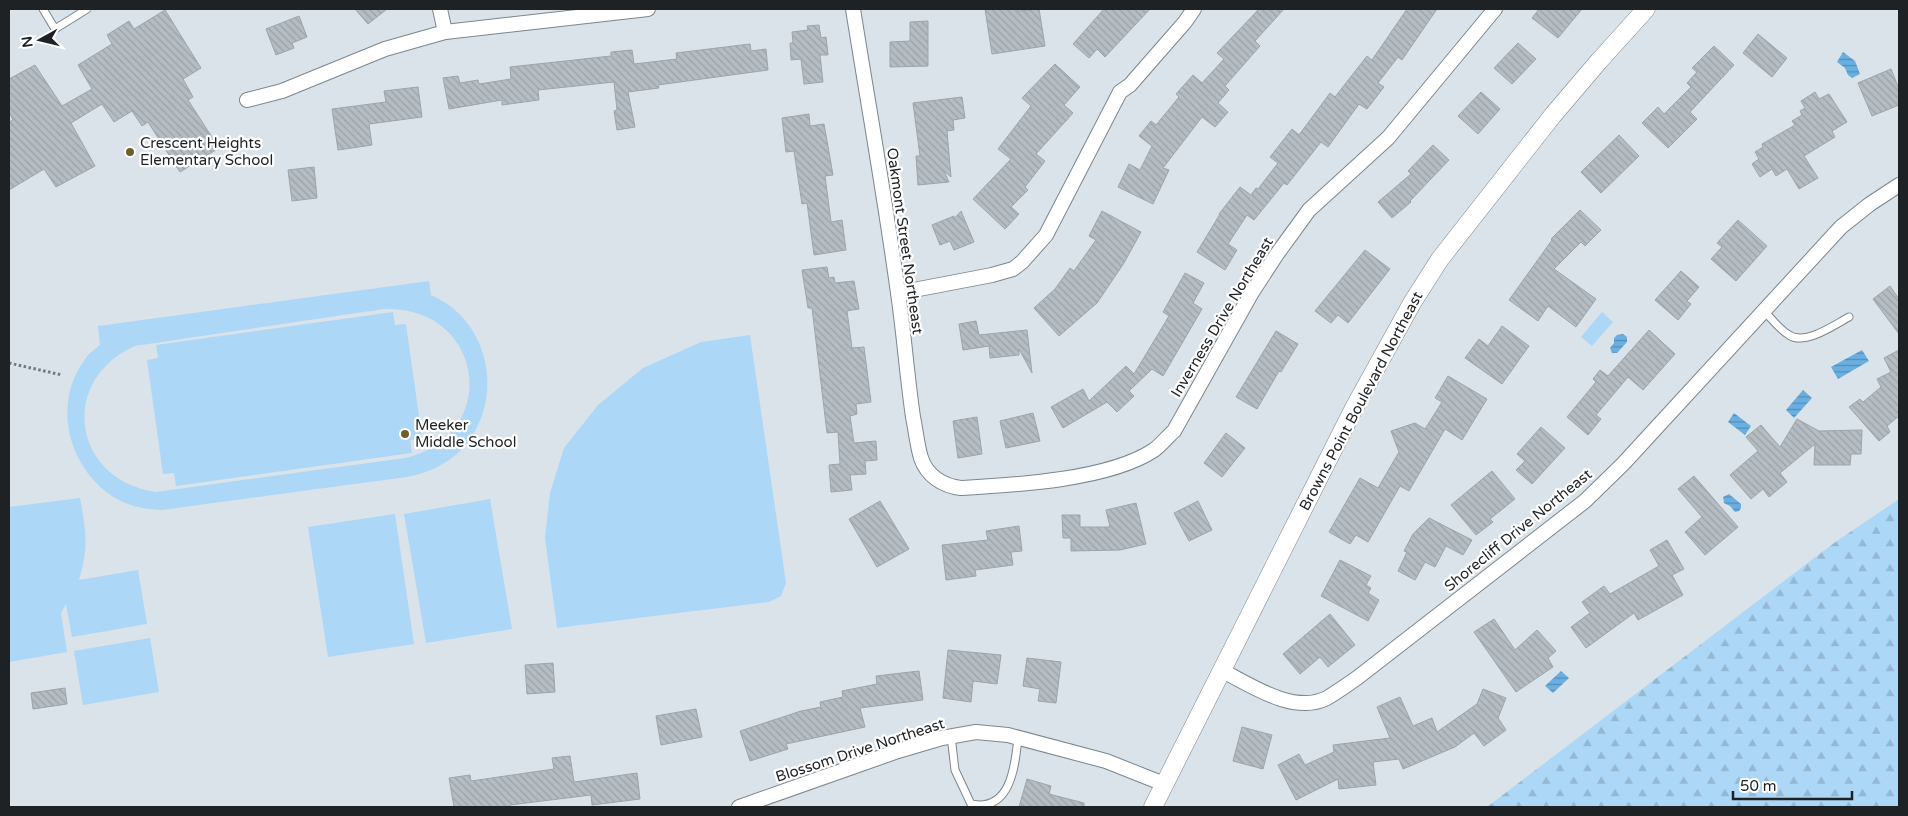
<svg xmlns="http://www.w3.org/2000/svg" width="1908" height="816" viewBox="0 0 1908 816" font-family="'Varela Round',sans-serif">
  <style>
    .forest { fill: url(#forest-firs) }
    .green { fill: #add7f7; fill-rule: evenodd }
    .water { fill: url(#water-rules) }
    .building { fill: url(#building-back-hatch); stroke: #9da5ab }
    .lines { fill: none; stroke-linecap: round; stroke-linejoin: round }
    .service-casing { stroke: #7e868c; stroke-width: 9 }
    .minor-casing { stroke: #7e868c; stroke-width: 16 }
    .tertiary-casing { stroke: #7e868c; stroke-width: 19 }
    .path { stroke: #73797e; stroke-width: 3; stroke-dasharray: 2.5 2.5; stroke-linecap: butt }
    .service { stroke: #fff; stroke-width: 7 }
    .minor { stroke: #fff; stroke-width: 14 }
    .tertiary { stroke: #fff; stroke-width: 18 }
    .poi-dot { fill: #6f5f2c; stroke: #fff; stroke-width: 2 }
    .labels { text-anchor: middle; dominant-baseline: central; stroke-width: 4.5; stroke-linejoin: round; paint-order: stroke }
    .poi-label { font-size: 15px; fill: #1f2225; stroke: #fff; text-anchor: start }
    .street-label { font-size: 15px; fill: #1f2225; stroke: #fff }
  </style>
  <defs>
    <pattern id="forest-firs" width="22" height="20" patternUnits="userSpaceOnUse" patternTransform="scale(1.25)"><rect width="22" height="20" fill="#add7f7"/><path d="M5 1l3.5 6h-7zM16 11l3.5 6h-7z" fill="#94b8d4"/></pattern>
    <pattern id="water-rules" width="6" height="5" patternUnits="userSpaceOnUse" patternTransform="scale(1.25)"><rect width="6" height="5" fill="#69afe1"/><path d="M0 2.5h6" fill="none" stroke="#568eb6"/></pattern>
    <pattern id="building-back-hatch" width="6" height="6" patternUnits="userSpaceOnUse" patternTransform="scale(1.25)"><rect width="6" height="6" fill="#b5bdc3"/><path d="M-1 5l2 2M0 0l6 6M5-1l2 2" fill="none" stroke="#9ba2a7"/></pattern>
  </defs>
  <rect width="100%" height="100%" fill="#dae3ea"/>
  <path class="forest" d="M1899,499V807H1487L1834,543Z"/>
  <g class="green">
    <path d="M429,281L431,295C492,321 506,403 461,450C446,465 427,473 407,477L162,510C146,509 131,507 117,499C69,471 50,404 86,358C89,353 95,349 100,345L98,326ZM384,309C484,305 503,435 405,458L156,492C72,480 58,380 135,346Z"/>
    <path d="M393,312L395,325L406,324L422,438L410,440L412,453L176,486L174,473L163,474L147,360L158,358L156,345Z"/>
    <path d="M1602,312L1613,322L1592,346L1581,337Z"/>
    <path d="M750,335L786,583L781,596L769,602L557,628L545,538L550,493L564,448L598,405L643,368L701,342Z"/>
    <path d="M80,498C86,532 89,546 79,580L138,570L147,624L72,637L66,604L61,613L67,652L9,662V507Z"/>
    <path d="M490,499L512,629L426,643L404,514Z"/>
    <path d="M395,514L414,644L328,657L308,527Z"/>
    <path d="M150,638L159,692L83,705L74,651Z"/>
  </g>
  <g class="water">
    <path d="M1843,52L1855,61L1860,74L1852,78L1848,75L1845,68L1837,62Z"/>
    <path d="M1623,334L1627,337V342L1617,353H1612L1610,348L1614,343V338L1617,335Z"/>
    <path d="M1862,350L1869,361L1838,379L1831,367Z"/>
    <path d="M1803,390L1812,398L1794,418L1786,410Z"/>
    <path d="M1734,413L1751,426L1745,435L1728,422Z"/>
    <path d="M1729,494L1741,504V508L1739,511L1735,512L1730,506L1724,503L1723,497Z"/>
    <path d="M1561,671L1569,678L1553,693L1545,686Z"/>
  </g>
  <g class="building">
    <path d="M355,9H387L368,24Z"/>
    <path d="M985,9H1018V11L1039,9L1045,46L992,54Z"/>
    <path d="M1104,9H1150L1105,57L1097,49L1089,58L1073,44Z"/>
    <path d="M1259,9H1284L1255,41L1260,46L1225,86L1229,90L1218,103L1228,112L1215,127L1202,117L1163,168L1169,170L1153,204L1118,187L1129,164L1140,170L1152,146L1139,136L1151,121L1156,125L1179,97L1176,94L1193,75L1202,83L1224,59L1217,53Z"/>
    <path d="M1407,9H1437L1402,60L1398,57L1378,83L1384,87L1367,109L1359,104L1328,147L1321,142L1287,185L1284,183L1254,220L1247,215L1228,244L1237,250L1225,270L1197,252L1220,214H1219L1240,187L1251,195L1256,188L1258,189L1278,163L1270,157L1292,129L1299,135L1330,93L1335,97L1367,56L1372,60Z"/>
    <path d="M1539,9H1582L1558,38L1532,18Z"/>
    <path d="M165,10L201,68L183,79L193,97L188,100L219,148L180,172L148,122L142,126L132,111L114,122L102,104L71,123L95,166L56,187L44,169L9,190V122L13,120L9,112V79L35,65L62,106L92,89L78,65L112,44L107,35L129,21L134,29Z"/>
    <path d="M299,16L307,37L292,43L294,48L276,55L266,29Z"/>
    <path d="M928,21V66L890,67V42L910,41V22Z"/>
    <path d="M819,25L821,38L826,37L828,55H820L823,82L804,84L801,59L791,60L790,43H793L792,32L808,30L807,26Z"/>
    <path d="M1758,34L1787,58L1772,77L1743,53Z"/>
    <path d="M1518,43L1536,59L1512,84L1494,68Z"/>
    <path d="M750,44L751,51L766,49L768,70L658,85L659,88L628,92L635,127L617,130L614,111L617,110L614,82L538,90L539,100L502,105V100L449,109L443,78L458,76L460,83L478,80L479,84L511,79L510,67L611,56V52L632,50L634,64L677,59L676,53Z"/>
    <path d="M1714,46L1734,65L1690,112L1697,119L1668,148L1642,123L1658,107L1664,114L1691,87L1687,83L1697,72L1692,68Z"/>
    <path d="M1055,64L1080,87L1064,105L1073,113L1036,154L1045,161L1025,187L1028,190L1011,207L1019,214L1005,229L973,199L1011,159L998,149L1031,106L1022,98Z"/>
    <path d="M1891,69L1899,89V105L1872,116L1858,83Z"/>
    <path d="M418,87L422,117L369,124L372,145L338,150L332,109L386,102L384,91Z"/>
    <path d="M1481,92L1500,109L1478,134L1458,116Z"/>
    <path d="M1815,92L1819,99L1829,94L1847,122L1832,131L1835,137L1804,156L1818,178L1799,189L1787,169L1776,176L1772,169L1760,177L1752,164L1759,159L1755,152L1763,147L1762,144L1795,125L1792,121L1802,115L1800,111L1805,108L1801,101Z"/>
    <path d="M962,97L965,118L953,120L954,130L947,131L951,177L944,171L949,182L918,185L916,156H920L913,103Z"/>
    <path d="M809,114L810,126L824,124L833,175L825,176L831,222L842,220L846,250L814,255L807,203L802,204L794,151L786,152L782,118Z"/>
    <path d="M1619,135L1639,156L1601,193L1581,172Z"/>
    <path d="M1433,145L1449,160L1410,201L1411,202L1392,218L1378,202L1411,174L1408,171Z"/>
    <path d="M314,167L317,198L292,201L288,170Z"/>
    <path d="M1580,210L1601,230L1585,246L1581,242L1554,269L1596,299L1576,327L1548,306L1538,321L1509,300L1552,240L1551,239Z"/>
    <path d="M961,211L974,242L954,250L950,241L940,245L932,225L954,216V219Z"/>
    <path d="M1102,211L1141,232L1124,263L1097,303L1059,336L1034,308L1055,289L1070,268L1074,271L1096,240L1089,236Z"/>
    <path d="M1738,220L1767,246L1736,281L1711,259L1722,247L1717,243Z"/>
    <path d="M1365,250L1390,269L1348,323L1338,315L1331,323L1315,311Z"/>
    <path d="M827,267L829,278L834,277L835,283L854,281L859,309L847,311L852,348L864,347L871,402L856,404L857,414L850,416L854,443L876,441L877,460L865,461L866,474L850,475L852,490L831,492L829,465L840,464L838,432L827,433L812,308H808L802,270Z"/>
    <path d="M1681,271L1699,287L1687,301L1691,304L1678,320L1655,300Z"/>
    <path d="M1185,273L1204,283L1193,303L1202,309L1163,376L1152,369L1129,391L1134,396L1117,412L1107,402L1063,428L1051,407L1083,389L1089,401L1126,366L1134,374L1169,316L1163,312Z"/>
    <path d="M1890,286L1899,299V334L1873,299Z"/>
    <path d="M976,321L979,335L1027,330L1032,373L1019,349V355L990,358L989,346L963,350L959,324Z"/>
    <path d="M1502,326L1529,346L1502,384L1465,358L1479,339L1488,346Z"/>
    <path d="M1649,330L1675,354L1643,390L1628,377L1596,415L1601,419L1588,435L1567,417L1596,382L1593,379L1600,370L1608,376Z"/>
    <path d="M1276,331L1298,344L1281,372L1279,371L1257,409L1236,397Z"/>
    <path d="M1899,350V416L1887,426L1890,432L1879,441L1849,407L1860,399L1863,402L1881,387L1877,379L1891,372L1884,358Z"/>
    <path d="M1448,376L1487,399L1462,440L1445,429L1409,491L1400,486L1368,542L1356,535L1350,544L1329,532L1360,478L1378,488L1399,452L1391,431L1415,423L1425,429L1442,402L1435,398Z"/>
    <path d="M1033,413L1040,441L1006,448L1000,421Z"/>
    <path d="M977,417L982,454L958,458L953,421Z"/>
    <path d="M1797,419L1819,431L1862,430L1861,454H1851L1850,465H1814L1815,444L1780,473L1787,482L1769,497L1763,489L1751,499L1730,475L1758,451L1746,437L1761,425L1780,447Z"/>
    <path d="M1541,427L1565,448L1532,484L1516,470L1525,461L1517,454Z"/>
    <path d="M1226,433L1245,448L1222,477L1204,463Z"/>
    <path d="M1492,471L1515,499L1490,519L1493,522L1476,535L1451,505Z"/>
    <path d="M1694,476L1738,527L1705,555L1685,532L1702,517L1678,489Z"/>
    <path d="M880,501L909,549L877,567L849,519Z"/>
    <path d="M1198,501L1212,530L1189,541L1174,513Z"/>
    <path d="M1136,503L1146,544L1120,550L1071,551V538H1063L1062,515H1080V527H1110L1106,510Z"/>
    <path d="M1429,518L1472,540L1463,555L1446,546L1435,567L1425,562L1415,580L1398,571L1407,552L1404,551L1413,534Z"/>
    <path d="M1019,526L1022,551L1011,552L1013,565L975,570L976,576L946,580L942,545L988,540L986,531Z"/>
    <path d="M1667,540L1684,569L1672,575L1683,595L1638,620L1634,613L1586,648L1571,627L1590,613L1582,602L1604,586L1610,594L1659,566L1650,550Z"/>
    <path d="M1340,560L1371,576L1366,585L1371,588L1368,593L1379,600L1368,621L1321,596Z"/>
    <path d="M1330,614L1355,645L1328,667L1320,657L1300,674L1283,654Z"/>
    <path d="M1494,619L1515,650L1537,630L1556,651L1548,658L1553,667L1516,692L1474,632Z"/>
    <path d="M948,650L1001,655L997,684L973,681L971,702L943,698Z"/>
    <path d="M1027,658L1061,662L1056,703L1038,701L1040,689L1023,686Z"/>
    <path d="M553,663L555,692L527,694L525,665Z"/>
    <path d="M919,671L923,700L860,708L865,727L786,744L788,749L750,761L740,731L801,711L821,707L820,702L843,697L842,691L877,684L876,676Z"/>
    <path d="M65,688L67,704L33,709L31,693Z"/>
    <path d="M1483,689L1506,698L1498,718L1506,730L1484,746L1474,733L1455,747L1403,769L1399,759L1373,762L1376,785L1339,789L1338,779L1296,800L1278,765L1299,754L1305,765L1334,752L1333,745L1390,738L1377,707L1400,697L1413,726L1432,718L1437,732L1477,704Z"/>
    <path d="M696,709L702,737L661,745L656,716Z"/>
    <path d="M1242,727L1272,735L1263,769L1233,761Z"/>
    <path d="M570,756L574,782L637,773L640,799L592,805L591,795L510,805V807H454L449,778L470,775L471,781L554,769L552,758Z"/>
    <path d="M1027,779L1051,786L1049,794L1084,803V807H1019Z"/>
  </g>
  <g class="lines">
    <defs>
      <g id="service">
        <path d="M43,9L55,29L87,9"/>
        <path d="M1764,311C1772,319 1779,329 1789,335C1805,346 1834,325 1849,317"/>
        <path d="M951,736L955,770L971,804C1011,812 1015,766 1018,738"/>
      </g>
      <g id="minor">
        <path d="M440,9L445,32"/>
        <path d="M853,9C868,103 885,198 898,293C904,334 907,376 913,417C916,431 917,445 921,458C927,476 943,486 961,488C1015,485 1109,480 1154,450C1161,445 1167,437 1174,431L1251,294L1277,254L1309,210L1388,138L1495,9"/>
        <path d="M247,100L282,91L385,49L445,32L648,9"/>
        <path d="M898,293L992,275L1013,269L1022,262L1046,235L1120,92L1130,85L1185,22L1194,9"/>
        <path d="M1221,670C1250,685 1294,715 1327,698C1337,692 1347,685 1357,678L1585,501L1623,464L1841,227L1870,204L1899,185"/>
        <path d="M739,807L898,751L942,738L976,732L1008,735L1106,761L1164,784"/>
      </g>
      <path id="tertiary" d="M1153,807L1354,408L1412,303L1440,259L1553,115L1599,61L1646,9"/>
    </defs>
    <use href="#service" class="service-casing"/>
    <use href="#minor" class="minor-casing"/>
    <use href="#tertiary" class="tertiary-casing"/>
    <path class="path" d="M9,363L62,375"/>
    <use href="#service" class="service"/>
    <use href="#minor" class="minor"/>
    <use href="#tertiary" class="tertiary"/>
  </g>
  <g class="poi-dot">
    <circle cx="130" cy="152" r="5"/>
    <circle cx="405" cy="434" r="5"/>
  </g>
  <g class="labels">
    <g class="poi-label">
      <text x="140" y="143">Crescent Heights<tspan x="140" dy="17">Elementary School</tspan></text>
      <text x="415" y="425">Meeker<tspan x="415" dy="17">Middle School</tspan></text>
    </g>
    <g class="street-label">
      <text transform="translate(905 241) rotate(82)">Oakmont Street Northeast</text>
      <text transform="translate(1222 317) rotate(-59)">Inverness Drive Northeast</text>
      <text transform="translate(1361 401) rotate(-62)">Browns Point Boulevard Northeast</text>
      <text transform="translate(1518 530) rotate(-39)">Shorecliff Drive Northeast</text>
      <text transform="translate(860 750) rotate(-18)">Blossom Drive Northeast</text>
    </g>
  </g>
  <rect width="1908" height="816" fill="none" stroke="#1f2225" stroke-width="20"/>
  <g transform="translate(40 40) rotate(262)" stroke="#ffffff" stroke-width="4" paint-order="stroke">
  <path d="M0-4L9 19L0 12L-9 19Z" fill="#1f2225"/>
  <text y="-8" font-size="14" font-weight="bold" text-anchor="middle" fill="#1f2225">N</text>
  </g>
  <path d="M1733 791v8h119v-8" fill="none" stroke="#1f2225" stroke-width="2.5"/>
  <text x="1740" y="791" font-size="15" fill="#1f2225" stroke="#ffffff" stroke-width="4" paint-order="stroke">50 m</text>
</svg>
